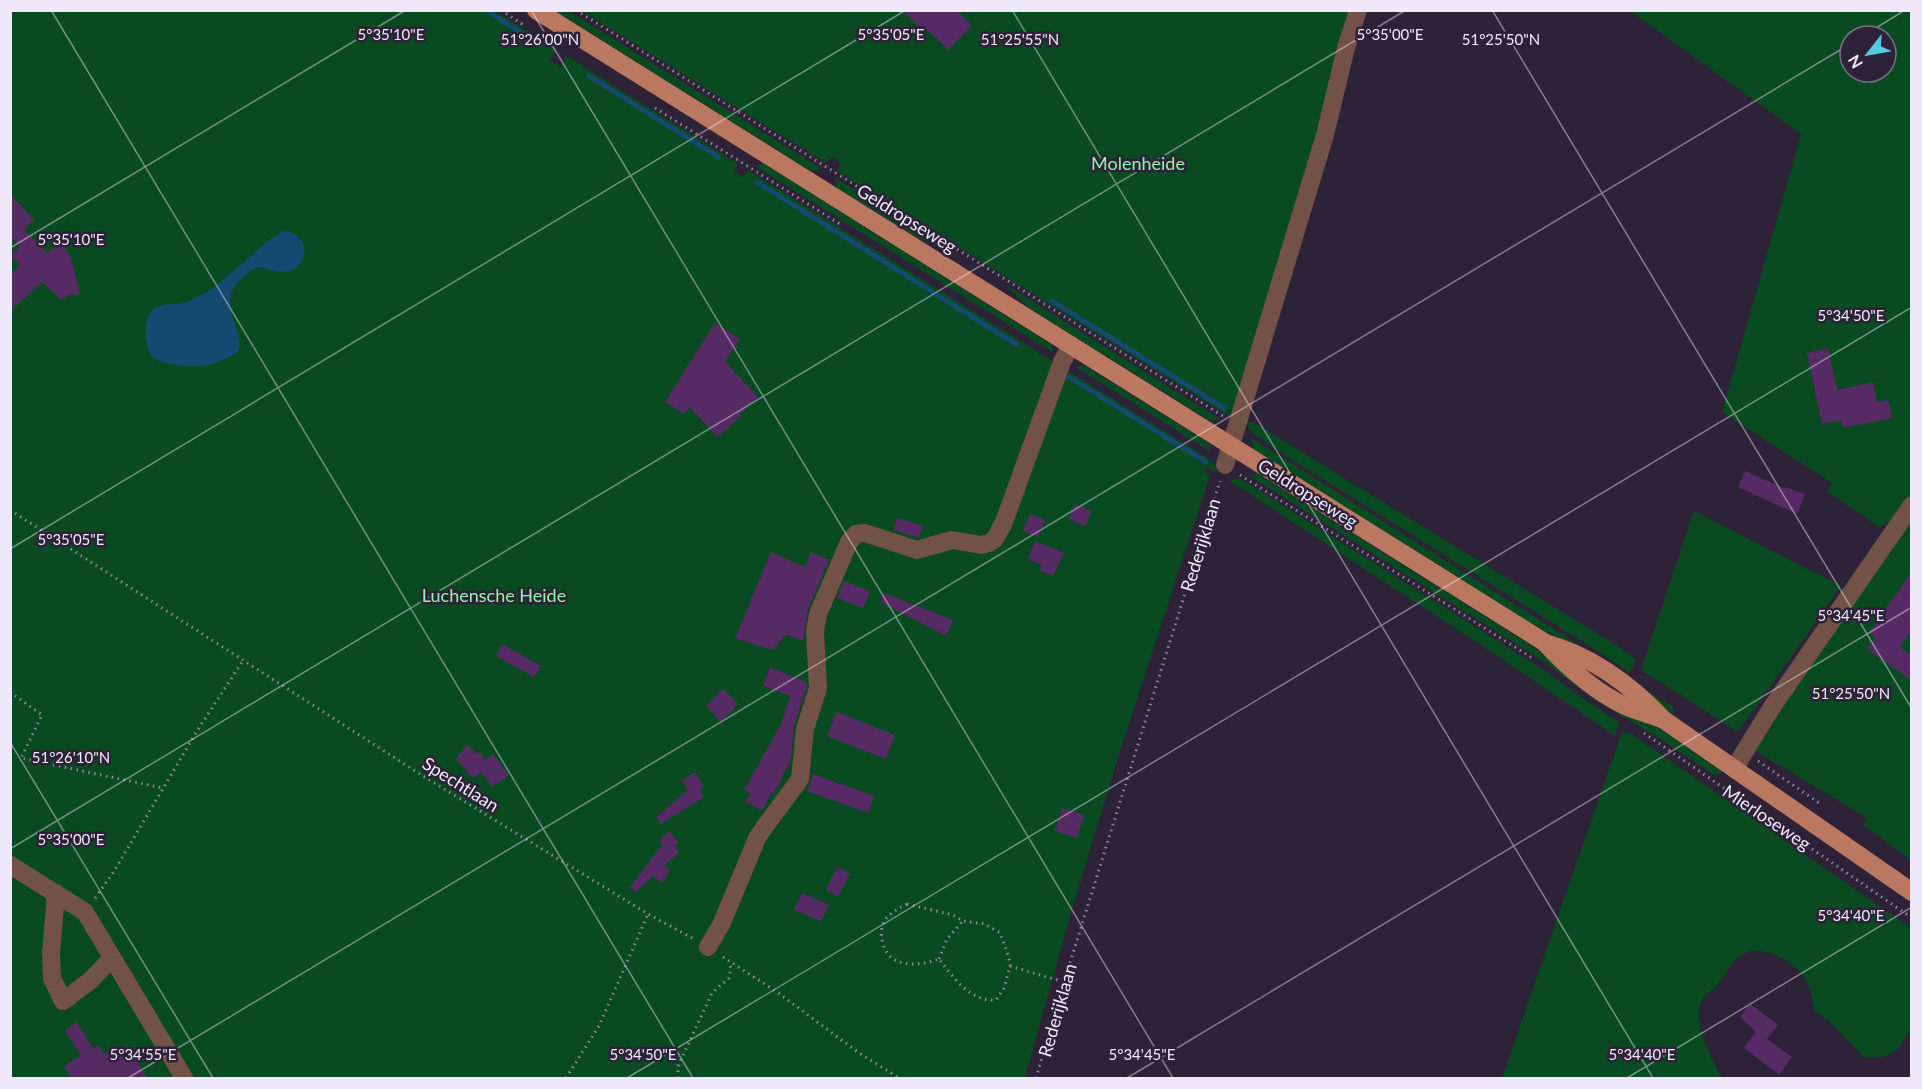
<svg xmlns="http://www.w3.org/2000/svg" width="1922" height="1089" viewBox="0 0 1922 1089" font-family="Lato,sans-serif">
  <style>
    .green { fill: #094a21; fill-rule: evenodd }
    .water { fill: #144970 }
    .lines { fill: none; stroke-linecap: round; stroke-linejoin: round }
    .stream { stroke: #144970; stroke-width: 5 }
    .building { fill: #562b65 }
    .path { stroke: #91889b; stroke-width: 3; stroke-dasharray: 1.5 4.5; stroke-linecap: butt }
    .minor { stroke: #725146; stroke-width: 18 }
    .major { stroke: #ba7861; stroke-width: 18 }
    .ticks { fill: none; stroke: #efe8f8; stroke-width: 1.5; stroke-opacity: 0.45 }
    .labels { text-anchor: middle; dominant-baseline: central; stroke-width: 5; stroke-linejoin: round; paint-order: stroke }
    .park-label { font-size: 18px; fill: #94f2a8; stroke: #2e2239 }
    .street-label { font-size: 18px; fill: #efe8f8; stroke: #2e2239 }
    .ticks-label { font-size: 15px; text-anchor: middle; fill: #efe8f8; stroke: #2e2239; stroke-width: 5; stroke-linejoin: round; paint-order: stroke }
  </style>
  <rect width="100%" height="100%" fill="#2e2239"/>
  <g class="green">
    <path d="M10,11H495L555,48L556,50L550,60L561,67L567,56L738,164L734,172L742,177L748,170L1215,463L1217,473L1206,466L1205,472L1210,475L1119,755L1073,906L1025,1078H11Z"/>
    <path d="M555,11H569L822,169L811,171Z"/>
    <path d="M582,11H1354L1235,412L1232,411L1229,416L837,171L841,163L832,157L826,163Z"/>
    <path d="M1630,11H1911V860L1863,825L1867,818L1744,744L1890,526L1885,522L1881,528L1826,491L1832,483L1722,412L1801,134ZM1850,36H1886V72H1850Z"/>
    <path d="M763,163L1052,345L1054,353L755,166Z"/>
    <path d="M835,177L948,248L947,249L917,238L836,187Z"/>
    <path d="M1005,284L1220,419L1210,421L1030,309Z"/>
    <path d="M1083,365L1207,442L1211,452L1076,367Z"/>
    <path d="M1249,422L1258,425L1619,647L1636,659L1630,673L1591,647L1278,451L1248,429Z"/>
    <path d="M1251,438L1587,650L1632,682L1673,707L1674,713H1672L1571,644L1536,627L1253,449Z"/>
    <path d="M1256,473L1532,646L1644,722L1669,734L1722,772L1717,775L1711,773L1664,741L1595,700L1543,661L1248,475Z"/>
    <path d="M1239,478L1544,670L1579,696L1619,722L1615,736L1496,655L1230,481Z"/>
    <path d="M1694,511L1841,586L1738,732L1641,670Z"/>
    <path d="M1622,732L1633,735L1911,928V1030L1896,1051L1883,1057L1865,1058L1828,1020L1815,1011C1812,1002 1812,992 1808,984C1798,962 1759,940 1738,957C1731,962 1727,973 1722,980C1715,989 1701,997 1699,1008C1696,1028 1713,1062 1722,1078H1502Z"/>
  </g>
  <path class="water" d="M283,231C308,232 311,259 293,270C283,276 266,267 256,267C227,288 226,296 236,328C239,338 241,342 238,352C228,357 219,363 208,365C196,368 164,366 154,358C148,353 147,345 146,337C145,328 146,318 152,311C160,301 175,306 186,302C193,300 201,295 207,292C234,274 255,248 283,231Z"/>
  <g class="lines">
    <g class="stream">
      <path d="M486,10L534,41"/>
      <path d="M589,76L718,157"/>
      <path d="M757,182L1017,345"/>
      <path d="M1052,301L1224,408"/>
      <path d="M1069,377L1206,462"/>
    </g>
  </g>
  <g class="building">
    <path d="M902,10H956L972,26L948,50L923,26L921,29Z"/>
    <path d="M10,194L34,220L24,230L47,253L61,243L71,257L80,294L69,295L61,300L42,282L10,311V274L20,265L10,255L20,247L14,239L10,243Z"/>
    <path d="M715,323L740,339L725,362L758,397L740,414L741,416L718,437L689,407L684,414L665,402Z"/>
    <path d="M1828,348L1837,390L1873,382L1877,402L1888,400L1892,418L1843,428L1841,420L1822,424L1807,353Z"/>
    <path d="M1745,471L1784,488L1785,487L1805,494L1797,514L1738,487Z"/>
    <path d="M1075,504L1092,511L1085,526L1069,519Z"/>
    <path d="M1030,514L1045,520L1038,537L1023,531Z"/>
    <path d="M897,518L923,526L919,538L893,530Z"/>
    <path d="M1035,541L1064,553L1053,576L1039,570L1042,565L1028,559Z"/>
    <path d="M771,552L805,567L811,552L829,560L808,610L803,641L787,635L783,636L782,640L772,650L735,638Z"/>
    <path d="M1911,573V631L1900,647L1911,655V680L1867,649L1876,638L1869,633Z"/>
    <path d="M844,581L870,591L863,608L837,598Z"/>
    <path d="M884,593L953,620L946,636L880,602Z"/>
    <path d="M502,644L541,666L534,677L496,656Z"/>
    <path d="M770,667L806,682L807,687L794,726L791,759L774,794L772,792L762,811L746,802L750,793L744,790L781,724L790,696L763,686Z"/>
    <path d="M723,689L738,704L721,722L706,706Z"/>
    <path d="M836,712L895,735L886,759L827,736Z"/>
    <path d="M467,745L477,754L480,752L486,760L493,754L509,775L492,787L481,772L473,778L456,759Z"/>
    <path d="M695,772L704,787L700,790L704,797L661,824L656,817L688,790L682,781Z"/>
    <path d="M813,774L874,796L868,813L807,791Z"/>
    <path d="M1062,808L1084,815L1077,838L1055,831Z"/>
    <path d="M669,831L679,842L674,846L679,852L664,866L670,871L662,883L653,876L636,892L630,887L662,845L659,841Z"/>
    <path d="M837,867L850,873L838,897L826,890Z"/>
    <path d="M802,893L829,905L821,921L794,910Z"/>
    <path d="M1750,1004L1778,1025L1767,1039L1792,1057L1779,1075L1744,1048L1756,1032L1740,1017Z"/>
    <path d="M77,1022L93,1049L98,1045L104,1054L111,1050L113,1053L127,1045L147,1078H71L64,1066L81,1056L65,1030Z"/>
  </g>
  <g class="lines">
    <g class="path">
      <path d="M501,10L525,26"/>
      <path d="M576,10L1223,416"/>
      <path d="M655,108L843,226"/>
      <path d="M1240,475L1534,659"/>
      <path d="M10,510L423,776L648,914L694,939"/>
      <path d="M10,692L42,715L21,758L163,788"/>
      <path d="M1644,733L1912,918"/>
      <path d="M1758,761L1819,803"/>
      <path d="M95,898L113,873L197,731L242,662"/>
      <path d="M907,904L953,915L963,921L985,924L1000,933L1009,958L1010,966L1004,988L996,1000C970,1002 953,977 939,959C919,966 890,969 883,944C877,921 888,914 907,904Z"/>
      <path d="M723,957L777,992L859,1053L899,1078"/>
      <path d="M939,959L947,939L963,921"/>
      <path d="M1010,966L1064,982"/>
      <path d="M566,1078L599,1026L648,914"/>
      <path d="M678,1078V1066L712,993L729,978L731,968L728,962"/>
      <path d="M1036,1078L1064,982L1220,481"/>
    </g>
    <g class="minor">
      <path d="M1225,465L1325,135L1346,48L1358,10"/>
      <path d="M1734,769L1772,707L1912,505"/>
      <path d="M10,865L85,912L184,1078"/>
      <path d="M56,893L51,953L52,978L63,1001L91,980L112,958"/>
      <path d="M708,947L721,925L758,836L800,779L805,729L818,688L815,632L818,614L849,542L856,534L865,533L917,550L952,540L981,545L989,543L995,539L1004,522L1062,362L1071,345"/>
    </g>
    <g class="major">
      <path d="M536,10L1544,642C1567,667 1594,691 1625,706C1637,711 1651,715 1664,720"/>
      <path d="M1545,643C1592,656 1631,685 1664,720L1912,892"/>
    </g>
  </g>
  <path class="ticks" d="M51,10L693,1078M531,10L1173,1078M1012,10L1653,1078M1492,10L1912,709M1863,36L1905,10M10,248L406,10M10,549L906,10M10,742L213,1078M10,849L1406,10M128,1078L1850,44M627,1078L1912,307M1127,1078L1912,607M1627,1078L1912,907"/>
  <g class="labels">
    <g class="park-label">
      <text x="1138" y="163">Molenheide</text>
      <text x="494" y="595">Luchensche Heide</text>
    </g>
    <g class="street-label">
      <text transform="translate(907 218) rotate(32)">Geldropseweg</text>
      <text transform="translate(1308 493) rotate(32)">Geldropseweg</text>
      <text transform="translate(1200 545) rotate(-73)">Rederijklaan</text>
      <text transform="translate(461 784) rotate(32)">Spechtlaan</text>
      <text transform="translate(1767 817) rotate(34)">Mierloseweg</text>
      <text transform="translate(1057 1010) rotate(-74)">Rederijklaan</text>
    </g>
  </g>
  <g class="ticks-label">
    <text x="391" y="40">5°35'10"E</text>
    <text x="891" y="40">5°35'05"E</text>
    <text x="1390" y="40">5°35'00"E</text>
    <text x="540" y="45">51°26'00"N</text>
    <text x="1020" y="45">51°25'55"N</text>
    <text x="1501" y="45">51°25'50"N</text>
    <text x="71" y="245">5°35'10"E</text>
    <text x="1851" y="321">5°34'50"E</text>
    <text x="71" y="545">5°35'05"E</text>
    <text x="1851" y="621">5°34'45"E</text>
    <text x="1851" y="699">51°25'50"N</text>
    <text x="71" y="763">51°26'10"N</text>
    <text x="71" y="845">5°35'00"E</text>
    <text x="1851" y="921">5°34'40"E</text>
    <text x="143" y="1060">5°34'55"E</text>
    <text x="643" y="1060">5°34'50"E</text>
    <text x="1142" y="1060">5°34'45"E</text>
    <text x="1642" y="1060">5°34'40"E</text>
  </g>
  <rect width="1922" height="1089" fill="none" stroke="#efe8f8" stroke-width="24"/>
  <g transform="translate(1868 54) rotate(239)"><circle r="28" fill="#2e2239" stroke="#7b7185" stroke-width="1.5"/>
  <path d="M0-4.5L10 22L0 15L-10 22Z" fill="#58c9e3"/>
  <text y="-9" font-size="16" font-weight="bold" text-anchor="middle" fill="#efe8f8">N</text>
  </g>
</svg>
